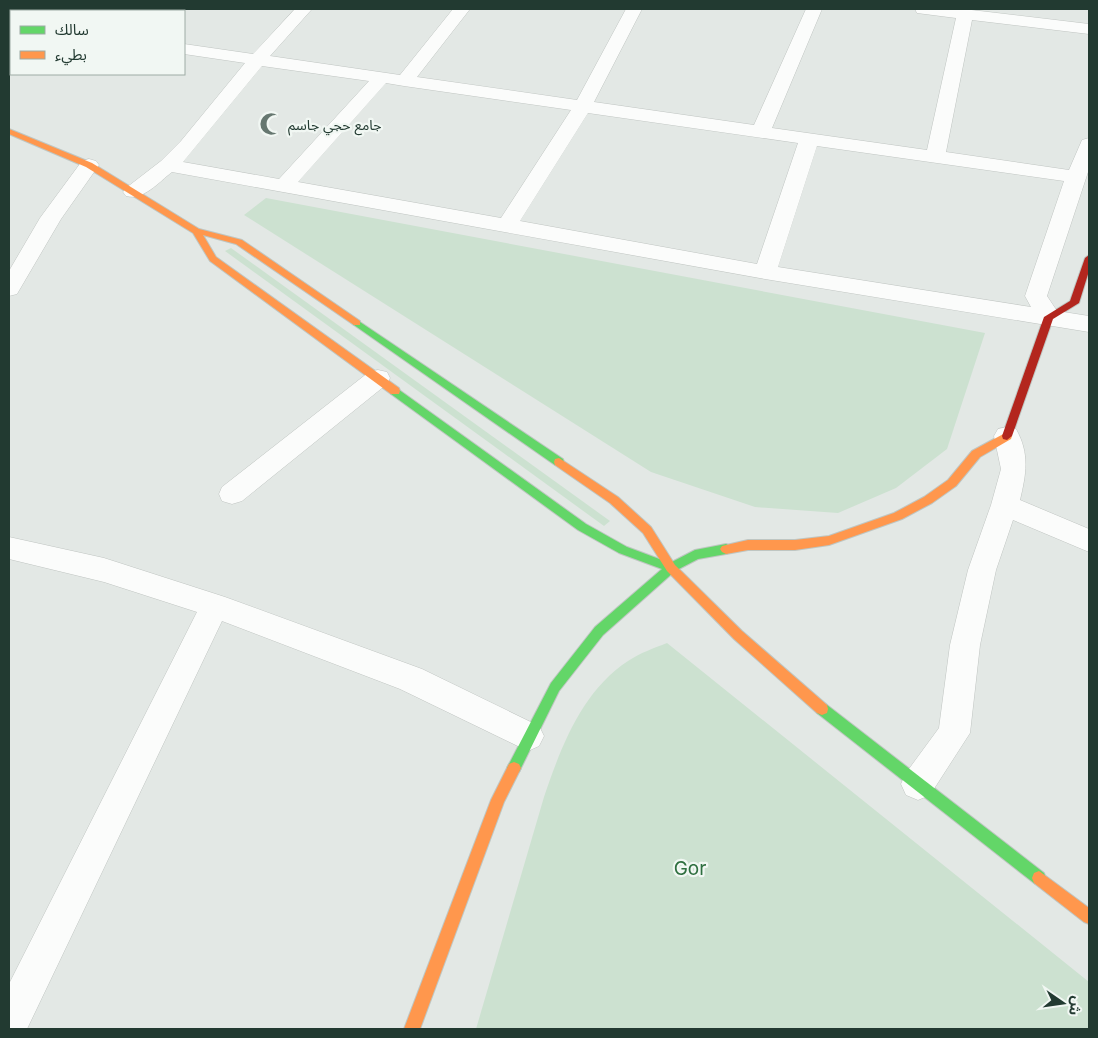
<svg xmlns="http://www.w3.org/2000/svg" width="1098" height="1038" viewBox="0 0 1098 1038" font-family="Inter,'Noto Sans Arabic',sans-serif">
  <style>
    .green { fill: #cce1d0 }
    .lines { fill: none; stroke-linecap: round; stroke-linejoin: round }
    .street-casing { stroke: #c0c5c2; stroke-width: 1 }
    .fast-casing { stroke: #bfc6c2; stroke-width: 2 }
    .slow-casing { stroke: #bfc6c2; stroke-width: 2 }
    .jam-casing { stroke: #bfc6c2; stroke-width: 2 }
    .street { fill: #fbfcfb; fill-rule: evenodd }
    .fast { fill: #63d668; fill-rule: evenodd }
    .slow { fill: #ff974d; fill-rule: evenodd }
    .jam { fill: #b3261e; fill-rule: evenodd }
    .labels { text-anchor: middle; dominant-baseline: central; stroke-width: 4.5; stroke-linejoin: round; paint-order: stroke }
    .far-poi-label { font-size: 14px; fill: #223a31; stroke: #f1f7f3; text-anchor: start }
    .near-park-label { font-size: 19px; fill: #2e6f3f; stroke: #f1f7f3 }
  </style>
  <rect width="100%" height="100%" fill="#e3e8e5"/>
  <g class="green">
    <path d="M266,198L985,333L947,449L896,488L838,513L755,507L651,472L244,215Z"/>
    <path d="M231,248L610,521L604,526L225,251Z"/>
    <path d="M667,643L1089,982V1029H476L544,797C561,747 582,691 628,661C640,653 654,648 667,643Z"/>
  </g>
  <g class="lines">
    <defs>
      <g id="street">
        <path d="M35,9H54L53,11H34Z"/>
        <path d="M295,9H312L270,56L400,75L453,9H470L417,77L577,100L626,9H642L594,102L754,125L806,9H822L772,128L927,150L956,18L917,13L915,9H963L1089,24V34L972,20L946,152L1069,170L1082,140L1089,138V169L1047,296L1057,311L1089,316V332L765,279L172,172C159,182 143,201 126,196L123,192L126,188L161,161L181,141L245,63L184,54V44L253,54ZM262,66L369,81L279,179L183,162ZM386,83L404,86L571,110L501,218L298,182ZM588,113L798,143L757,264L520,221ZM817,146L1064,181L1025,296L1031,307L778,267Z"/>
        <rect x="9" y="28" width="2" height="11"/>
        <path d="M89,159L96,161L99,165L61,219L17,294L9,296V271L40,218L82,161Z"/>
        <path d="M378,370L387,372L390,378L387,384L242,501L232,504L222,501L219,494L222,487L369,372Z"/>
        <path d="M1007,427L1016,429C1030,454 1026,474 1020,500L1089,529V552L1013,520L996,570L980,645L970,733L930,795L918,800L906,795L901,784L906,773L939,728L950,645L968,570L991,505L1001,469L994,436L998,429Z"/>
        <path d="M9,537L104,558L225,597L422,669L539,726L544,736L539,746L528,751L400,689L222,621L27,1029H9V984L197,612L104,582L9,559Z"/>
      </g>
      <g id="fast">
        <path d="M357,320L563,459L564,462L563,465H555L354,325L352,323Z"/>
        <path d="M395,387L586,524L627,547L670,563L695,550L726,544L730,546L732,549L730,552L726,554L698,559L675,571L603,635L559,691L519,772L514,774L509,772L507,768L551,683L595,627L662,569L619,553L578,530L391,394L390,391L391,388Z"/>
        <path d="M822,703L827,705L1044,873L1046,878L1044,883L1039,885L1034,883L817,713L816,709L817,705Z"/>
      </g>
      <g id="slow">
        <path d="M9,129L92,163L199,229L242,240L360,321V325H354L236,244L203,235L216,257L399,388L400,391L399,394H391L210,261L193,233L86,167L9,134Z"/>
        <path d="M1007,432L1012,436L1011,439L980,457L956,486L932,503L902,519L829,545L795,550H748L726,554L722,552L720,549L722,546L748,540H795L829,536L894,513L924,497L948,480L972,451Z"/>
        <path d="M559,458L618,497L651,527L675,565L742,631L827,705L828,709L827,713L822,715L817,713L734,639L667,571L643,533L610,503L555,465L554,462L555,459Z"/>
        <path d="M514,762L519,764L521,768L504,802L420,1029H404L491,800L509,764Z"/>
        <path d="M1039,871L1089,908V924L1084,922L1034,883L1032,878L1034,873Z"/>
      </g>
      <path id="jam" d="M1089,255V271L1079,303L1053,319L1012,436L1007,440L1003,439L1002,436L1044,317L1070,301L1085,258Z"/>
    </defs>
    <use href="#street" class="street-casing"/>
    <use href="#fast" class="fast-casing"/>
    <use href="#slow" class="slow-casing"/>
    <use href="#jam" class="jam-casing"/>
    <use href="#street" class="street"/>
    <use href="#fast" class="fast"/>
    <use href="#slow" class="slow"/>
    <use href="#jam" class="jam"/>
  </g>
  <defs>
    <symbol id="mosque-bare" viewBox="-9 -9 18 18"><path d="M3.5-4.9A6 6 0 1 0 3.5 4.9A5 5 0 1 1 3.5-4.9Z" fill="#667770" stroke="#f1f7f3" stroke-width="2.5" paint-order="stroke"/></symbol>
  </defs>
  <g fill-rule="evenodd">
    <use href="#mosque-bare" x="255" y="108" width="32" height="32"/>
  </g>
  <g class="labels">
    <g class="far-poi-label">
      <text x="288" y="124">جامع حجي جاسم</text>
    </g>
    <g class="near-park-label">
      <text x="690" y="868">Gor</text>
    </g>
  </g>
  <rect width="1098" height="1038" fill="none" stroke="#223a31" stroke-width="20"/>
  <rect x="10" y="10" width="175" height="65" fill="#f1f7f3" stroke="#9eaba5"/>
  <rect x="20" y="26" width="25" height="8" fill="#63d668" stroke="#9eaba5"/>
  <text x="55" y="35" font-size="15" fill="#223a31">سالك</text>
  <rect x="20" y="51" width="25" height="8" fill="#ff974d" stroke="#9eaba5"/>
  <text x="55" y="60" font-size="15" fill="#223a31">بطيء</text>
  <g transform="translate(1063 1003) rotate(103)" stroke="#f1f7f3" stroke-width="4" paint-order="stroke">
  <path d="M0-4L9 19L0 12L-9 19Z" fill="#223a31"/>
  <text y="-8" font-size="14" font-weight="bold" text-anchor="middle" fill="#223a31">ش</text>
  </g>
</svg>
